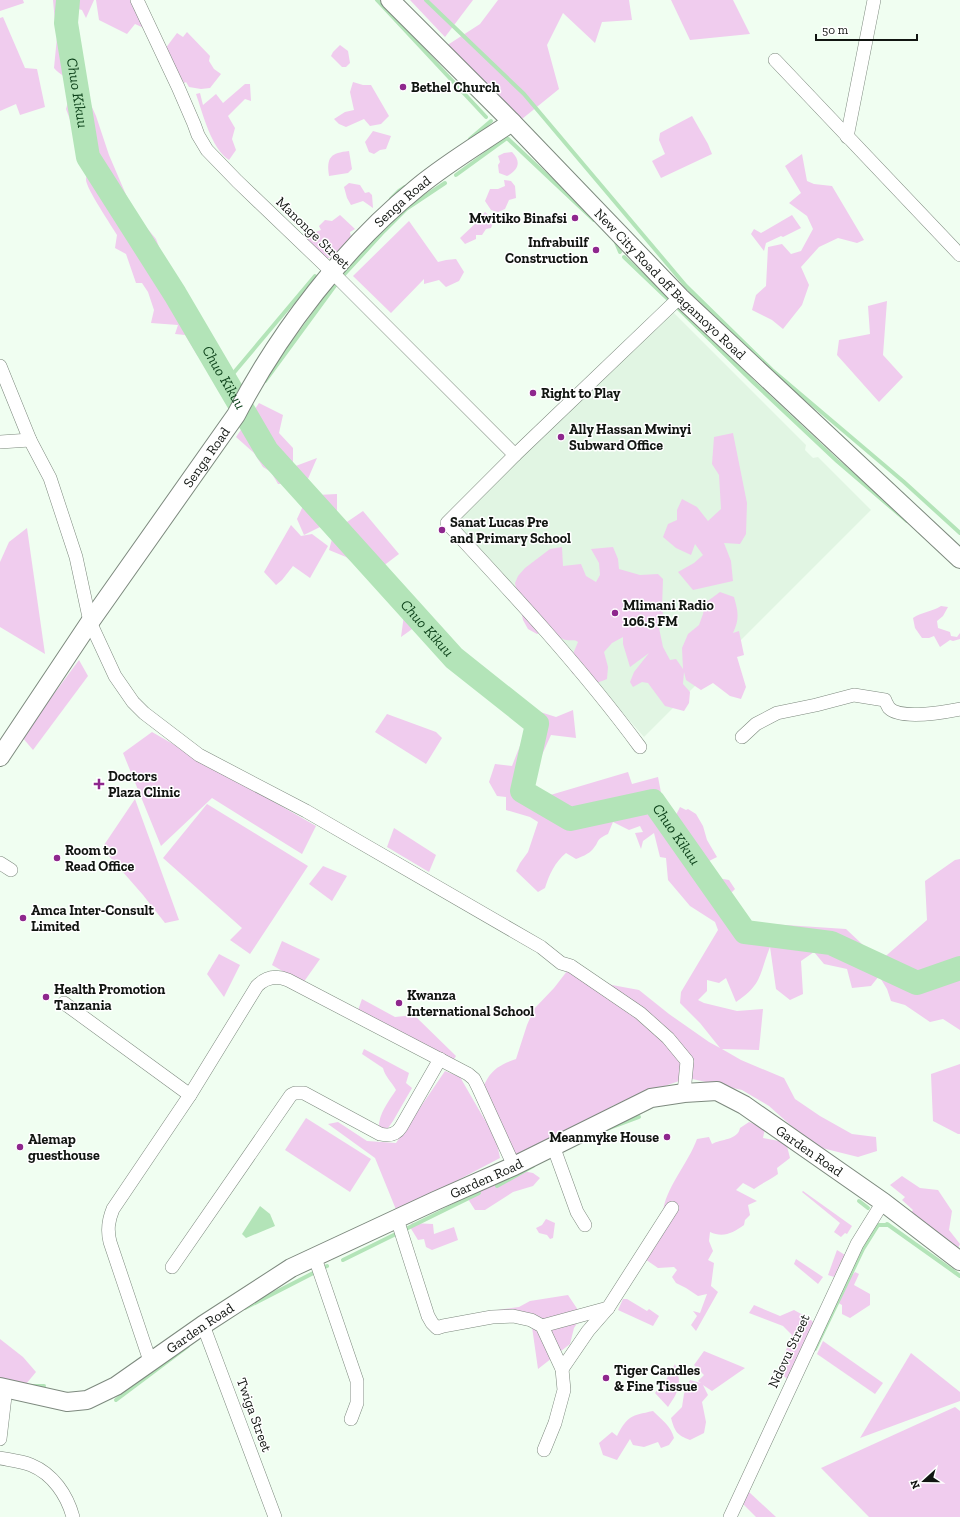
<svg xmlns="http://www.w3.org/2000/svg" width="960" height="1517" viewBox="0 0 960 1517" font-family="'Zilla Slab',serif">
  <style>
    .built { fill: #e1f5e3 }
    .green { fill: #f0ccee }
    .water { fill: #b3e4b8 }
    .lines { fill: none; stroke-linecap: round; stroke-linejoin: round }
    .stream { stroke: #b3e4b8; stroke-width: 4 }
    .river { stroke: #b3e4b8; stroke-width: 24 }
    .street-casing { stroke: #7d897e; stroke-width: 14 }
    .secondary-casing { stroke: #7d897e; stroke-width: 20 }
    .street { stroke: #fff; stroke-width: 13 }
    .secondary { stroke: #fff; stroke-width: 18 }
    .poi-dot { fill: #8e278d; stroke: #fff; stroke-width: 1.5 }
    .labels { text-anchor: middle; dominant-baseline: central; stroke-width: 3; stroke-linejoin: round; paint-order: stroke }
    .poi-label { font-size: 14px; font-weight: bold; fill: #111511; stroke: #fff; text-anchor: start }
    .street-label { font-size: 14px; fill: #111511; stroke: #fff }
    .water-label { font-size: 15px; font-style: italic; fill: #0e431b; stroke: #fff }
  </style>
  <rect width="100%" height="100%" fill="#f0fef1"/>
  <path class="built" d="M670,309L806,445L805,450L813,458L818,457L871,510L644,737L456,522Z"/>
  <g class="green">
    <path d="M0,0H23L24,3L0,11Z"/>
    <path d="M53,0H94L86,18L82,10L75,8L70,16V25L56,33Z"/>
    <path d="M96,0H140L146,29L135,24L127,34L99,20Z"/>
    <path d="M410,0H473L445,37Z"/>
    <path d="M498,0H629L632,20L602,22L595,43L563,13L547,45L559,89L522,119L446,46L480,24Z"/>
    <path d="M671,0H733L750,34L690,40Z"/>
    <path d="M3,17L25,68L37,69L45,107L20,115L16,104L0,111V18Z"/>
    <path d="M74,29L71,51L74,67L96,116L109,155L133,211L156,239L174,286L188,302L223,357L210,367L197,355L185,335L175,334L178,325L151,323L154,310L148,292L142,283H136L126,254L115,248L117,235C112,226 85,187 86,179C86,177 87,175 88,173L75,145L76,136L66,109L73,84C67,77 60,75 54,68L57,37Z"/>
    <path d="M187,32L210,56L209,61L214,69L221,74L210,88L201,89L189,87L186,82L184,83L165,49L177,33L183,37Z"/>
    <path d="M340,45L348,51L350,63L346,67H342L331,56L333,52Z"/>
    <path d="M353,82L363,85H371L389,116L381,124L370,126L364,119L346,127L339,124L334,119L345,112L354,110L350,92Z"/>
    <path d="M245,84H250L251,101L245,99L228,116L235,128L232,139L236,150L229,160C211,148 203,114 196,94L200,93L203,105L216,94L223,103Z"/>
    <path d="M692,116L708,144L712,154L661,178L652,161L665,154L659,140L660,133Z"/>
    <path d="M373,131L391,136L386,149L380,150L374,154L369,152L365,142Z"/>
    <path d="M349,151L352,169L348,173L329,176C326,157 331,153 349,151Z"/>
    <path d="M512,152C522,162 518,170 507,176L499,173L498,165L500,162L498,156L504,153Z"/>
    <path d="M802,154L807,181L814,184L832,186L864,240L857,243L838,238L819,247L801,267L809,285L802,305L783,329L772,320L752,310L756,295L766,286L768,247L782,244L791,254L801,251L813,229L807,216L789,203L801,193L785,166Z"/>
    <path d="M504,180L511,181L515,186L516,198L509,200L505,209L498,212L491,210L485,201L490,189H498L505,186Z"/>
    <path d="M349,183L360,185L365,193L369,192L372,195L373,208L363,201L351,205L347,198L344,187Z"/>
    <path d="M485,212L494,220L491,228L486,229L482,235H476V239L465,244L460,238L478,221Z"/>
    <path d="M340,215L355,229L350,232L352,244C337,246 341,253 332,257C330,258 326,258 323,259L304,242L307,235L321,230L319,226L325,220L332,221Z"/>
    <path d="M792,215L801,228L783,237L781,236L766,243L764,251L751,234L754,229L761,233Z"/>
    <path d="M409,221L438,262L446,260L456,259L464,272L459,281L446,287L439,280L424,284V279L391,313L353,276Z"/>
    <path d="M887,301L883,355L903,377L879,402L837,355L839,340L870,334L868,306Z"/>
    <path d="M259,403L283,415L279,433L293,448V467L317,458L307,481L317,495L337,494V514L344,524L363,511L399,554L378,570L429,627L422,634L415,627L401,637L404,615L390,597L368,576L346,557L329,550L332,539L320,527L304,535L297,519L303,506L282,484H278L271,472L263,467L254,453L236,437Z"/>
    <path d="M733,433L747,503L746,534L740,544L724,543L731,561L733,581L693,590L678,572L694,563L703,555L695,544L691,555L676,548L663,537L668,524L677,520V510L682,499L697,507L708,521L721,509L719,475L712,464L714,437Z"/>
    <path d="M291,525L301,536L312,534L328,546L310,578L293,566L282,580L276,585L264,572Z"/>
    <path d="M27,528L45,654L0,627V562L9,542Z"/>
    <path d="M562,547L563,566L581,564L586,576L596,582L600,575L599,563L591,549L613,547L618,559L619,569L640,575L658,574L663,579L662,608L664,621L658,623L663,647L670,660L676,659L683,669L682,648L688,634L699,625L703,614L705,603L720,592L734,597C738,612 740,618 733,633L739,631L744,655L737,657L746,687L741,699L730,696L713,683L701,690L686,680L684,672L683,684L690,692L689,703L684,711L665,706L648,683L642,682L633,687L630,682L634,672L649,653L630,667L623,644V637L612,643L604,652L608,667L607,679C591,686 585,683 572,673L570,661L578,642C574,639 572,641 566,640C551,636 560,626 537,634L528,629L523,620L515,583L518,576L525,568L550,549Z"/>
    <path d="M941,606L948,607L943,616L937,621L938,628L950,632L951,636L957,637L960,633V639L953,641L950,640L940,647L934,636L929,638H922L915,628L913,618C921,612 932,612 941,606Z"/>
    <path d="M79,660L88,676L33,750L22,737Z"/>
    <path d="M534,710L556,717L573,710L576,738L551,735L531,779L536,790L547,796L628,772L632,784L658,777L664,808L676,815L680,807L686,810L688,809L696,814L703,826L707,840L717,857L705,863L717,878L729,880L735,889L728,896L736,913L748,926L770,924L846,929L880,961L927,920L925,881L955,860L960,859V1030L943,1019L930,1022L905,1005L891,1001L887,989L879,976L871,986L852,988L847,969L824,964L814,952L801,961L803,994L790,1000L776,989L770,947C759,974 763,984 736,1002L726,978L719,983L707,980V991L698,1000L704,1003L737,1011L763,1009L759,1050L722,1049L741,1060L784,1078L795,1099L820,1116L852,1134L876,1137L877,1151L858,1157L814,1146L769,1106L742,1090L688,1078L656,1089L612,1106L593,1121L513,1157L497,1143L500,1158L397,1212L375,1158L328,1124L338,1122L367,1141L396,1143L445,1071L460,1077L486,1122L477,1100C488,1077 489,1068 516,1059L527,1025L534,1009L554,988L571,966L612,985L639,990L669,1014L709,1042L720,1048L700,1023L680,1003L681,992L718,930L715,922L690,906L668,880L666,858L660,857L654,833L643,841L641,849L635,833L643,832L640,826L629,830L613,822L608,834C595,840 600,841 593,849C589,854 581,857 576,859L566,853C555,862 549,875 545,888L538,892L516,871L520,863L528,852L538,822L530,817L506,810V797L497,796L489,782L495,764L512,766Z"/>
    <path d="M387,714L436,732L442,738L426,764L375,732Z"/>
    <path d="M152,732L316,826L302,854L212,798L161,846L123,753Z"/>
    <path d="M135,799L179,920L165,923L143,895L102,848Z"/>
    <path d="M207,804L308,866L250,954L230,940L242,928L163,858Z"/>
    <path d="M394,828L436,855L429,872L387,847Z"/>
    <path d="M323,866L347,876L332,901L309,884Z"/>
    <path d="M282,941L320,959L303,983L272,965Z"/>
    <path d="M219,954L240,965L224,997L207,974Z"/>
    <path d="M362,999L395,1017L414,1015L456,1056L453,1061L357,1013Z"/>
    <path d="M364,1049L409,1073L406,1083L412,1088L393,1121L388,1128H379C378,1114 389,1101 396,1090C392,1082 385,1077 383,1068L362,1054Z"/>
    <path d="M960,1064V1134H958L933,1121L931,1074Z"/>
    <path d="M306,1118L371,1159L350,1192L285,1150Z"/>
    <path d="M749,1122L765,1128L763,1138L779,1141L787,1146L790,1158L777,1168L778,1174C770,1180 762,1183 754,1189L743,1183L736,1190L757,1201L748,1205L750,1215L745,1220L744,1225C733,1233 723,1238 710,1232L709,1241L713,1251L708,1260L714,1263L711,1286L718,1292L696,1331L691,1325L697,1316L693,1311L700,1313L707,1294L698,1296L686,1288L676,1283L672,1277L677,1270L674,1267L658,1268L639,1255L663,1213C664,1190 689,1162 697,1139L709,1137L712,1144C721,1139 738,1140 740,1128Z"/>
    <path d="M518,1170L533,1173L540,1178L533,1186L513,1192L485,1210H475L468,1199L473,1188Z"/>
    <path d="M902,1176L920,1188L938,1190L952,1211L949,1230L960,1244L957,1250L909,1216L913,1210L902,1200L905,1197L890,1185Z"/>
    <path d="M803,1191L852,1226L847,1234L845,1233L841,1237L834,1232L840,1223L802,1192Z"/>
    <path d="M546,1219L555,1223L553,1238L550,1239L547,1235L539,1233L536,1228L542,1225Z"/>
    <path d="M412,1223L433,1224L434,1234L454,1227L458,1240L432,1250L426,1247L424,1239L418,1240L410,1227Z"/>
    <path d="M837,1250L845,1255L834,1277L828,1275Z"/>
    <path d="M796,1259L823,1277L818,1284L794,1264Z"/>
    <path d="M855,1272L859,1274L854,1285L870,1294V1305L850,1318L842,1314V1305L833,1300Z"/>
    <path d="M568,1295L582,1316L574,1328L570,1344L538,1369L531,1320L497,1310L519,1307L530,1301Z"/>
    <path d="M623,1299H627L647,1311L649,1309L659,1316L653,1326L618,1310Z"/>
    <path d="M754,1305L780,1316L794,1310L803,1315L804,1319L811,1320L815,1324L787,1379L778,1370L792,1335L783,1326L749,1313Z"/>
    <path d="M0,1339L23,1357L36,1372L26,1384L0,1378Z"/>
    <path d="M823,1341L883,1383L875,1394L817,1354Z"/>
    <path d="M704,1351L745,1368L712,1391L703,1385L708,1395L702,1402L706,1422L704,1433L690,1440C677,1435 675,1432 671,1418L682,1407L684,1394L690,1380L701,1383L698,1381L704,1375L694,1365Z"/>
    <path d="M911,1353L960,1392V1401L860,1438Z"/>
    <path d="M675,1364C682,1385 680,1389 668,1407L655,1393L666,1380Z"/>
    <path d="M955,1407L960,1411V1517H869L821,1468Z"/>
    <path d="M653,1411C661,1419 671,1426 674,1438L669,1445L661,1448L658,1442L644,1447L633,1445L630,1439L617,1460L603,1455L599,1443L612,1432L617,1436C628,1415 631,1416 653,1411Z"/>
    <path d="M749,1492L776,1517H756L738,1499Z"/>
  </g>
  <path class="water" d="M260,1206L270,1214L275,1226L246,1238L242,1234Z"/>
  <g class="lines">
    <g class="stream">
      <path d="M377,0L486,117"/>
      <path d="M426,0L524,94L686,286L772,370L904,482L960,533"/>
      <path d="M470,139L491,121"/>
      <path d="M456,175L507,138L594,220"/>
      <path d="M391,199L399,191L405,187"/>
      <path d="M615,240L620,252"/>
      <path d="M624,257L668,299"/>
      <path d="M677,307L753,382L837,461L907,521"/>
      <path d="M265,381L339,280L384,231L406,209L445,183"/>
      <path d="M226,382L315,276"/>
      <path d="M607,1129L639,1117"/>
      <path d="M497,1186L533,1166"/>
      <path d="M859,1201L868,1208"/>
      <path d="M887,1224L960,1276"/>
      <path d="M343,1260L479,1193"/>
      <path d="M245,1308L327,1266"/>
      <path d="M815,1349L863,1249L878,1225H888"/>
      <path d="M30,1386H44"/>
      <path d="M116,1400L188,1346"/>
    </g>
    <path class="river" id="s1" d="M68,0L66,23L88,157L175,294L267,451L454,658L537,724L522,791L570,819L653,801L745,932L831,943L917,983L960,968"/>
    <defs>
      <g id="street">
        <path d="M137,0L178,87L194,124L198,135L207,150L237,181L332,272L515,455"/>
        <path d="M775,60L960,255"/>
        <path d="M847,137L874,0"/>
        <path d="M0,366L30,440L50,478L76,557L90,622L115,676L133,702L144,713L199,755L306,811L541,947L561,963L571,966L640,1013L668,1038L687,1061L684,1093"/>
        <path d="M0,442L30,440"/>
        <path d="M742,737L756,724L777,713L816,705L854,695L885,700C886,703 888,706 889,708C901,720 945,712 960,709"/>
        <path d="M640,747C581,667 514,595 447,523L515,455L680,297"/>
        <path d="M0,863L11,870"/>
        <path d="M64,1003L190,1095"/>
        <path d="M552,1147L556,1154L577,1212L585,1225"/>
        <path d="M397,1219L428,1316L432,1323L437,1328L443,1326L492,1317L513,1316L531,1320L542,1326L562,1369L564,1390L555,1423L544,1450"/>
        <path d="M315,1258L357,1381V1403L351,1419"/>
        <path d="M172,1267L291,1095L295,1093H304L380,1134C389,1136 396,1135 401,1127L440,1059"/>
        <path d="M203,1325L275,1517"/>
        <path d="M542,1326L608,1308"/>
        <path d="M150,1361L110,1242C107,1230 108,1221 113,1209L190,1095L257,986C266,977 276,975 288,980L468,1074L474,1079L478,1087L514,1166"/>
        <path d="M562,1369L588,1331L608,1308L672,1208"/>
        <path d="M0,1439L6,1388"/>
        <path d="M0,1458C10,1460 21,1461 31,1465C53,1474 67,1495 73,1517"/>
        <path d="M730,1517L857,1244L883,1202"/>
      </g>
      <g id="secondary">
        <path id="s2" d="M390,0L512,122L680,297L960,559"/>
        <path id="s3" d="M0,757L90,622L236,415C279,332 345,246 418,187C447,163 481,143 512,122"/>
        <path id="s4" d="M0,1387L67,1402L87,1400L116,1386L203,1325L291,1268L435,1201L514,1166L651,1098L684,1093L717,1091L744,1105L883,1202L960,1261"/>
      </g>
    </defs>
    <use href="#street" class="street-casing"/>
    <use href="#secondary" class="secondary-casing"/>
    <use href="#street" class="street"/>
    <use href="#secondary" class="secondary"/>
  </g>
  <g class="poi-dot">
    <circle cx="403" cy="87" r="4"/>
    <circle cx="575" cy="218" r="4"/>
    <circle cx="596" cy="250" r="4"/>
    <circle cx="533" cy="393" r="4"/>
    <circle cx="561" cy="437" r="4"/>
    <circle cx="442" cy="530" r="4"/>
    <circle cx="615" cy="613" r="4"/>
    <path d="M97 778h4v4h4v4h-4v4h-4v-4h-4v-4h4z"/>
    <circle cx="57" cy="858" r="4"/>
    <circle cx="23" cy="918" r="4"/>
    <circle cx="46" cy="997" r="4"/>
    <circle cx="399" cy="1003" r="4"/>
    <circle cx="667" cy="1137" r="4"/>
    <circle cx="20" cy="1147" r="4"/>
    <circle cx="606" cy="1378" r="4"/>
  </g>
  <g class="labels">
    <g class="poi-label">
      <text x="411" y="87">Bethel Church</text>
      <text x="567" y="218" text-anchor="end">Mwitiko Binafsi</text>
      <text x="588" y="242" text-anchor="end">Infrabuilf<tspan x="588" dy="16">Construction</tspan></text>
      <text x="541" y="393">Right to Play</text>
      <text x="569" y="429">Ally Hassan Mwinyi<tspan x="569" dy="16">Subward Office</tspan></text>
      <text x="450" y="522">Sanat Lucas Pre<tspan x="450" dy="16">and Primary School</tspan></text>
      <text x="623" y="605">Mlimani Radio<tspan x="623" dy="16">106.5 FM</tspan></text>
      <text x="108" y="776">Doctors<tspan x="108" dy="16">Plaza Clinic</tspan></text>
      <text x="65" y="850">Room to<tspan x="65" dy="16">Read Office</tspan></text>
      <text x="31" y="910">Amca Inter-Consult<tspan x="31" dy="16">Limited</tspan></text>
      <text x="54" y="989">Health Promotion<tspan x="54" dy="16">Tanzania</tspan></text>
      <text x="407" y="995">Kwanza<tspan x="407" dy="16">International School</tspan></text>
      <text x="659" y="1137" text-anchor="end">Meanmyke House</text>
      <text x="28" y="1139">Alemap<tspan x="28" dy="16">guesthouse</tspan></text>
      <text x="614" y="1370">Tiger Candles<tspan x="614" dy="16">&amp; Fine Tissue</tspan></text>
    </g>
    <g class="street-label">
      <text stroke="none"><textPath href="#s3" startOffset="688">Senga Road</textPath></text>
      <text transform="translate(313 233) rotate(44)">Manonge Street</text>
      <text stroke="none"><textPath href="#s2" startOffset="399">New City Road off Bagamoyo Road</textPath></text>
      <text stroke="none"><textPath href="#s3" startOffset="364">Senga Road</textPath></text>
      <text stroke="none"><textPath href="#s4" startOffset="907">Garden Road</textPath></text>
      <text stroke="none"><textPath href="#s4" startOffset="547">Garden Road</textPath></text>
      <text stroke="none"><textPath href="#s4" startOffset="223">Garden Road</textPath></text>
      <text transform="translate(789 1351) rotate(-65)">Ndovu Street</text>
      <text transform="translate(254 1415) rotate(70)">Twiga Street</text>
    </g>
    <g class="water-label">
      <text stroke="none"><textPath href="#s1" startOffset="94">Chuo Kikuu</textPath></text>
      <text stroke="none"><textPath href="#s1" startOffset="418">Chuo Kikuu</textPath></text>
      <text stroke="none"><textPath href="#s1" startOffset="742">Chuo Kikuu</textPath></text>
      <text stroke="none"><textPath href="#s1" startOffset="1138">Chuo Kikuu</textPath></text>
    </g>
  </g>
  <g transform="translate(924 1481) rotate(249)" stroke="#ffffff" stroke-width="3" paint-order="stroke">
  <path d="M0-3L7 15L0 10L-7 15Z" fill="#111511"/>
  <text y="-6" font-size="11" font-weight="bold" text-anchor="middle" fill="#111511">N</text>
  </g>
  <path d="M816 34v6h101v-6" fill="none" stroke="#111511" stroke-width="2"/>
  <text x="822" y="34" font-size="12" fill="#111511" stroke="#ffffff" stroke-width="3" paint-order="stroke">50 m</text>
</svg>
